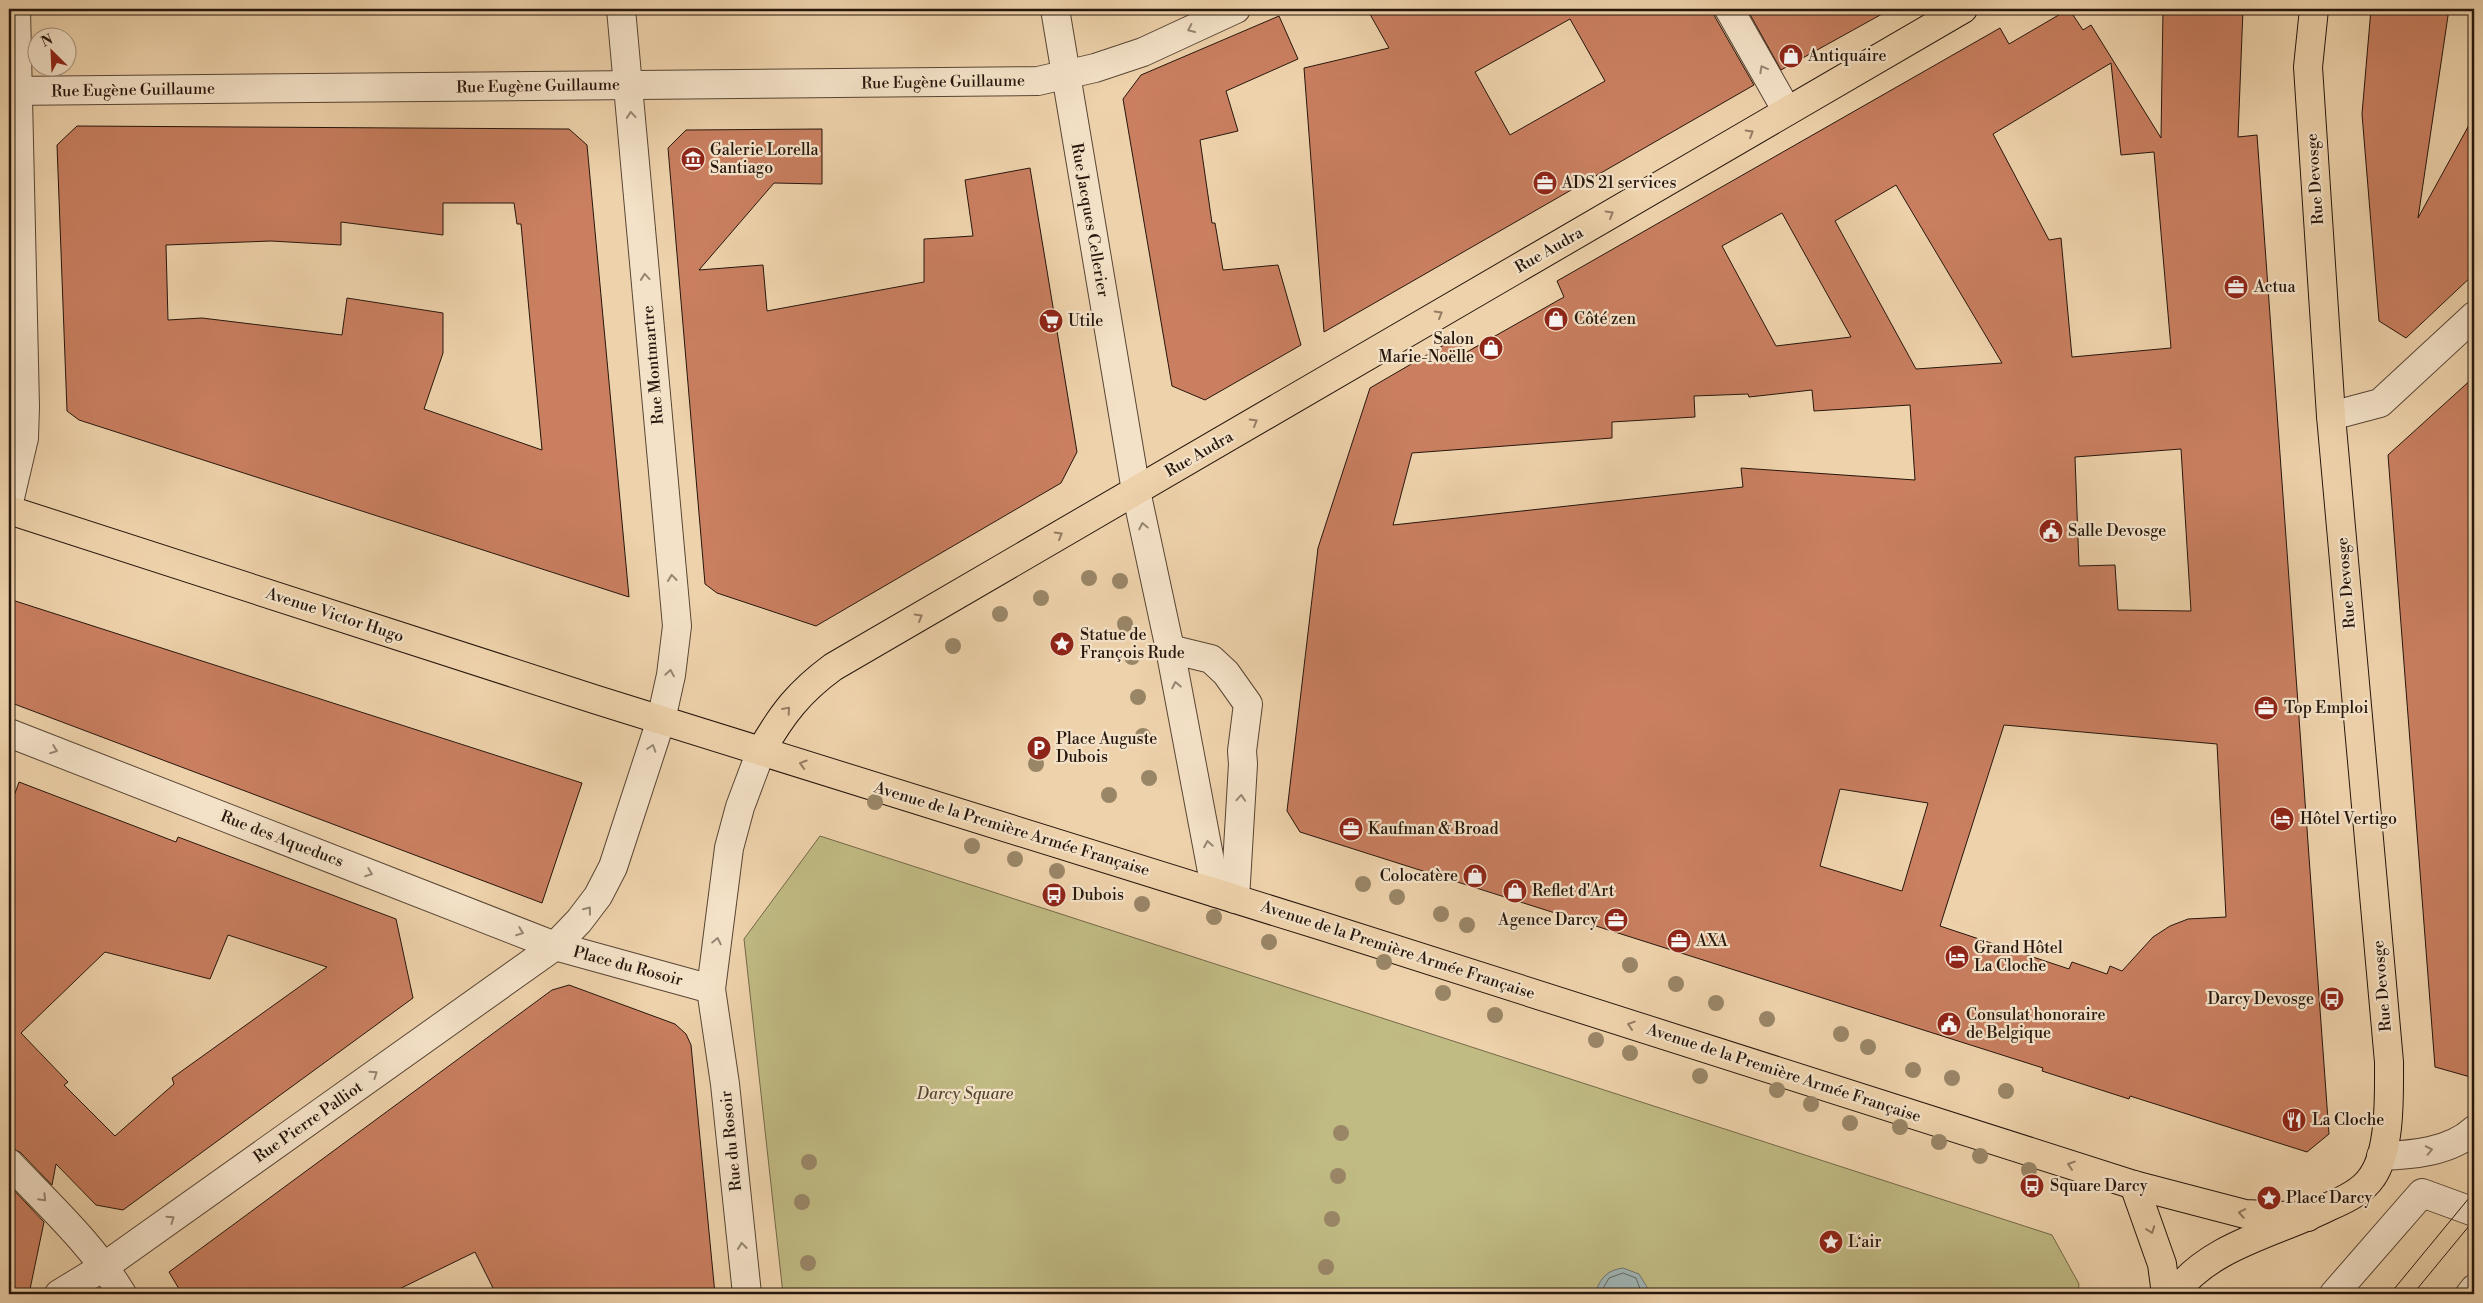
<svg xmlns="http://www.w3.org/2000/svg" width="2483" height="1303" viewBox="0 0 2483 1303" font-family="'Libre Bodoni',serif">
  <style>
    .green { fill: #c0ba83; stroke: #736848 }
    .water { fill: #9fb5b5; stroke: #6f7571 }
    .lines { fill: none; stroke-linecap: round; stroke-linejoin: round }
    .shore { stroke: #626660; stroke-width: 1 }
    .building { fill: #c97f60; stroke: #26160c; fill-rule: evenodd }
    .minor-casing { stroke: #584534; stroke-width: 30 }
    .major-casing { stroke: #26160c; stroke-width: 30 }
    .minor { stroke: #f4e2c8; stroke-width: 28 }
    .major { stroke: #eed2ab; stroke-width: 28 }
    .tram { stroke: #26160c; stroke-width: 1 }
    .tree { fill: #998667 }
    .oneway { stroke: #978673 }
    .oneway2 { stroke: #947d63 }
    .labels { text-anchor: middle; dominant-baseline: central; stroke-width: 4.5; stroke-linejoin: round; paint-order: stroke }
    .poi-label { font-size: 16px; fill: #26160c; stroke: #f4e2c8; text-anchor: start }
    .street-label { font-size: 16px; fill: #26160c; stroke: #f4e2c8 }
    .park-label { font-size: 16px; font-style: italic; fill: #544730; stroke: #f4e2c8 }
  </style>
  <rect width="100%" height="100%" fill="#eed2ab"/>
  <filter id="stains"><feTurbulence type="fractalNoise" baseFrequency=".004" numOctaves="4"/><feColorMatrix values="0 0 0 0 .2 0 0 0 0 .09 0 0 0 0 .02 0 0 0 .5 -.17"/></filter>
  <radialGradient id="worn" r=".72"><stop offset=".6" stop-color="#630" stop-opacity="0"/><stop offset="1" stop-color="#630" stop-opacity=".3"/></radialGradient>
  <path class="green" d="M820,836L2052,1235L2079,1284L2078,1294H783L744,939Z"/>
  <path class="water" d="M1623,1268L1639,1274L1647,1287V1294H1586L1587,1289L1596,1291C1601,1277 1608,1270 1623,1268Z"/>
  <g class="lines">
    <path class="shore" d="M1600,1294L1609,1278L1623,1273L1636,1278L1642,1294"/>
  </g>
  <g class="building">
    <path d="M1367,9H1713L1715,17L1754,85L1324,332L1304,68L1389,48ZM1570,19L1605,81L1510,135L1475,72Z"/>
    <path d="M1747,9H1891L1781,70Z"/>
    <path d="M2069,9L2083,30L2091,25L2161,138L2163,9H2243L2238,137L2257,135L2329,1134L2307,1152L2130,1096L2129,1099L2042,1071L2043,1068L1300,832L1287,811L1318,548L1370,388L1456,338L1465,353L1564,297L1557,281L2000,28L2009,44ZM2111,63L2121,155L2154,152L2171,348L2072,357L2061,238L2049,240L1993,134ZM1896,185L2002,363L1916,369L1835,221ZM1782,213L1851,337L1776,346L1722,246ZM1812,390L1814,411L1910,405L1915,480L1741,468L1743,487L1393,525L1412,453L1612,438V422L1695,417L1694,396L1748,394L1749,397ZM2181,449L2191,611L2118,610L2115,565L2079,566L2075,457ZM2004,725L2217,744L2226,917L2188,919L2170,926L2153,937L2122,971L2110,966L2107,974L2072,962L2069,969L1940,926ZM1840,789L1928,803L1902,891L1820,866Z"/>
    <path d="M2371,9H2449L2418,218L2474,116V274L2406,338L2379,321L2362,114Z"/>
    <path d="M1279,16L1298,59L1226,91L1238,131L1200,140L1212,223H1215L1223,270L1278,265L1301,345L1205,400L1172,386L1123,99L1141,75Z"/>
    <path d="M77,126L569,129L587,145L629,597L79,420L67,411L57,145ZM443,203H514L517,224H521L542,450L424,409L443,353V313L347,298L342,335L202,318L168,320L166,245L271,241L341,245V222L443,235Z"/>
    <path d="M822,129V184L774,183L699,270L763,265L767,311L924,282V239L973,236L965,180L1030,168L1077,452L1061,483L816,626L717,593L705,584L668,148L686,130Z"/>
    <path d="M2474,377V1078L2435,1067L2388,455Z"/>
    <path d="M9,599L582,783L542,903L9,702Z"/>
    <path d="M19,782L176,842L178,837L396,919L413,998L123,1210L96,1205L56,1164L52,1185L20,1152L9,1148V810ZM228,935L327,967L172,1078L174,1084L115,1136L64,1085L68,1082L21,1033L105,952L210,979Z"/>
    <path d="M569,985L675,1024L686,1034L691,1045L715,1294H496L475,1252L389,1294H182L169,1272L552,990Z"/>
    <path d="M9,1185L44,1222L29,1294H9Z"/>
  </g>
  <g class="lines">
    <defs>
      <g id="minor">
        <path d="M1055,9L1136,491L1170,649L1216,893"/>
        <path d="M1729,9L1787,111"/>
        <path d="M9,91L1038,81L1095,68L1143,52L1236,9"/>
        <path d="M2331,416L2380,403L2474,316"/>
        <path d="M9,502L24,438L25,407L16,9"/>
        <path d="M1170,649L1211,659L1226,673L1248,704L1242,751L1243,764L1235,899"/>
        <path d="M9,733L555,946L711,989"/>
        <path d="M2381,1156C2412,1155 2450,1152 2474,1130"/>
        <path d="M9,1163C49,1205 92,1244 122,1294"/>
        <path d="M59,1294L105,1266L555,946L579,921L598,896L613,867L661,720L671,675L677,626L621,9"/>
        <path d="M747,1294L725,1084L711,989L729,848L740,807L761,751"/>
        <path d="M2334,1294L2422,1193L2474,1212"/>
        <path d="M2470,1294L2474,1289"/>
      </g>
      <g id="major">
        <path d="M9,510L597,700L1322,926L2134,1185L2245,1214L2308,1217"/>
        <path d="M761,751C782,714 799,692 833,667L1963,9"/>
        <path d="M2134,1185L2162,1264L2166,1294"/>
        <path d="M2174,1294C2210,1245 2276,1233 2328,1207C2344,1200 2362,1192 2372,1177C2391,1150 2389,1094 2389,1062L2331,416L2308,67L2314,9"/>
      </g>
    </defs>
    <use href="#minor" class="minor-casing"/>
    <use href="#major" class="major-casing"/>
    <use href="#minor" class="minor"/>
    <use href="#major" class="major"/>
    <g class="tram">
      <path d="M2390,1294L2474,1192"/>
      <path d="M2413,1294L2474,1220"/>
    </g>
  </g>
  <g class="tree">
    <circle cx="1089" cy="578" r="8"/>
    <circle cx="1120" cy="581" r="8"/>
    <circle cx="1041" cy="598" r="8"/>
    <circle cx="1000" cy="614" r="8"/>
    <circle cx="1125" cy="624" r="8"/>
    <circle cx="953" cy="646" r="8"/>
    <circle cx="1132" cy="657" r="8"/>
    <circle cx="1138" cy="697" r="8"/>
    <circle cx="1143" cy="736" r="8"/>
    <circle cx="1036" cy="764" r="8"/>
    <circle cx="1149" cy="778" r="8"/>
    <circle cx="1109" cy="795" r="8"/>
    <circle cx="875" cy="802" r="8"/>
    <circle cx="972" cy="846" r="8"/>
    <circle cx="1015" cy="859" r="8"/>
    <circle cx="1057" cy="871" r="8"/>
    <circle cx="1363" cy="884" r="8"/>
    <circle cx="1397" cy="897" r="8"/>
    <circle cx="1142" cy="904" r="8"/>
    <circle cx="1441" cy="914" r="8"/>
    <circle cx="1214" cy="917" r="8"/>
    <circle cx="1467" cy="925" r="8"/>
    <circle cx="1269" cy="942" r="8"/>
    <circle cx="1384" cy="962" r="8"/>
    <circle cx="1630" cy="965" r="8"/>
    <circle cx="1676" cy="984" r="8"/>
    <circle cx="1443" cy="993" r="8"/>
    <circle cx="1716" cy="1003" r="8"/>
    <circle cx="1495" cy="1015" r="8"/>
    <circle cx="1767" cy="1019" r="8"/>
    <circle cx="1841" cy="1034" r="8"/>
    <circle cx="1596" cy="1040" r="8"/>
    <circle cx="1868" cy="1047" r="8"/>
    <circle cx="1630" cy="1053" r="8"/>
    <circle cx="1913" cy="1070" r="8"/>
    <circle cx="1700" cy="1076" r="8"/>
    <circle cx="1952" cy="1078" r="8"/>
    <circle cx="1777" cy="1090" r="8"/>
    <circle cx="2006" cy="1091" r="8"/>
    <circle cx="1811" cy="1104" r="8"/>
    <circle cx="1850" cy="1123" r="8"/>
    <circle cx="1900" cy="1127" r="8"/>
    <circle cx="1341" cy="1133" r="8"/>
    <circle cx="1939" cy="1142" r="8"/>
    <circle cx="1980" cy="1156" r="8"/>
    <circle cx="809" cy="1162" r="8"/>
    <circle cx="2029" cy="1170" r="8"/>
    <circle cx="1338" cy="1176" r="8"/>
    <circle cx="802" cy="1202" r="8"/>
    <circle cx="1332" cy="1219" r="8"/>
    <circle cx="808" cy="1263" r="8"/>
    <circle cx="1326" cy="1267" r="8"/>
  </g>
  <defs><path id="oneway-chevron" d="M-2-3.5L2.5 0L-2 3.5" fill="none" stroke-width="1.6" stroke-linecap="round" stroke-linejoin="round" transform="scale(1.25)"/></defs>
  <g class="oneway">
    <use href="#oneway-chevron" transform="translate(1191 29) rotate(155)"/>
    <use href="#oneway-chevron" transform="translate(1763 69) rotate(-119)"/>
    <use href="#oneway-chevron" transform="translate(631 115) rotate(-95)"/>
    <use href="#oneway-chevron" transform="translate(645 277) rotate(-95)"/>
    <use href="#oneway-chevron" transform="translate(1143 526) rotate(-102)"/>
    <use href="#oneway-chevron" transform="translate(672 578) rotate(-96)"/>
    <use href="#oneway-chevron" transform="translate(670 673) rotate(-81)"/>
    <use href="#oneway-chevron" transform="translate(1176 685) rotate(-101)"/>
    <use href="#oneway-chevron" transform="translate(652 748) rotate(-72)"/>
    <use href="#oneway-chevron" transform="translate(54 750) rotate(21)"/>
    <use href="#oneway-chevron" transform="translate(1241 798) rotate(-86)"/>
    <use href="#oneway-chevron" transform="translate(1208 844) rotate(-100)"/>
    <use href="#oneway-chevron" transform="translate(369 873) rotate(21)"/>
    <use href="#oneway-chevron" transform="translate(588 910) rotate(-52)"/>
    <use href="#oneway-chevron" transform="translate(520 932) rotate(21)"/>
    <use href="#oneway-chevron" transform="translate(717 941) rotate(-78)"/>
    <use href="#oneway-chevron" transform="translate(374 1074) rotate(-35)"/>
    <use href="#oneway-chevron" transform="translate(2429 1150) rotate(-12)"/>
    <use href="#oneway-chevron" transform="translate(43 1198) rotate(46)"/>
    <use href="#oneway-chevron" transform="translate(171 1219) rotate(-35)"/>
    <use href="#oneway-chevron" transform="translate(742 1246) rotate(-96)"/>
  </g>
  <g class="oneway2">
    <use href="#oneway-chevron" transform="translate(1750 133) rotate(-30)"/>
    <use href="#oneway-chevron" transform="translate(1610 214) rotate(-30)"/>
    <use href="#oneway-chevron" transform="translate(1439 314) rotate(-30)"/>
    <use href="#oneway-chevron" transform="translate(1254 422) rotate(-30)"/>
    <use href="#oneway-chevron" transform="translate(1059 535) rotate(-30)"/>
    <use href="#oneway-chevron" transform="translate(919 617) rotate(-30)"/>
    <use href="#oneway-chevron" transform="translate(787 710) rotate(-49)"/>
    <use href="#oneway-chevron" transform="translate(803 764) rotate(-163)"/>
    <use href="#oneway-chevron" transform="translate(1631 1025) rotate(-162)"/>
    <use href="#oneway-chevron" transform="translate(2071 1165) rotate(-162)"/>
    <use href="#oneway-chevron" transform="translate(2242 1213) rotate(-170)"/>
    <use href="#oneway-chevron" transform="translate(2151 1230) rotate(70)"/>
  </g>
  <defs>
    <symbol id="shop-disc" viewBox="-11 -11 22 22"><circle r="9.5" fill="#8f2418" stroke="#f4e2c8"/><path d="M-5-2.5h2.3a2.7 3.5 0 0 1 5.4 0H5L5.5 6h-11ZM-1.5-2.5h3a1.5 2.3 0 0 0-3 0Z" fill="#fff"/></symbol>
    <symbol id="museum-disc" viewBox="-11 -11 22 22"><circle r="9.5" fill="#8f2418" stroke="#f4e2c8"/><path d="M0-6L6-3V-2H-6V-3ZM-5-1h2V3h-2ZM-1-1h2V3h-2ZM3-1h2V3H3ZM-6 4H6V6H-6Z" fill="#fff"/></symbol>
    <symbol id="office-disc" viewBox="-11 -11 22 22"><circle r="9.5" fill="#8f2418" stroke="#f4e2c8"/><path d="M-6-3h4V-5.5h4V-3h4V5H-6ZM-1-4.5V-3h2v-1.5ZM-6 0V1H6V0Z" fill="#fff"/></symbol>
    <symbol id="supermarket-disc" viewBox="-11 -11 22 22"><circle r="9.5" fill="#8f2418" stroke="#f4e2c8"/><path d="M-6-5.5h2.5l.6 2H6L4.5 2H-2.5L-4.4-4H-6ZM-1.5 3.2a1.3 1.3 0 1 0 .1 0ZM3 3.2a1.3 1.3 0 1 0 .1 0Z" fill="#fff"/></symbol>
    <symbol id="civic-disc" viewBox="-11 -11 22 22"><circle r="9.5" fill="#8f2418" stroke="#f4e2c8"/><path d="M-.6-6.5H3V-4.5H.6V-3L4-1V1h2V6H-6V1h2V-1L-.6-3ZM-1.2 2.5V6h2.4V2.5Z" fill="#fff"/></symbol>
    <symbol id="sight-disc" viewBox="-11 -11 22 22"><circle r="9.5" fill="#8f2418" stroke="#f4e2c8"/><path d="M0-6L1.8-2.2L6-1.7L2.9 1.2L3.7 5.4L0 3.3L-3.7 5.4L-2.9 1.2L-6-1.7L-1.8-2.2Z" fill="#fff"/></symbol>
    <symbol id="parking-disc" viewBox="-11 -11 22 22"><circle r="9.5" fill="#8f2418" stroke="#f4e2c8"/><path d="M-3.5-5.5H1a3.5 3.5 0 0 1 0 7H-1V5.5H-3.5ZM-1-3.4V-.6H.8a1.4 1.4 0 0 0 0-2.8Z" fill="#fff"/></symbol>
    <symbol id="hotel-disc" viewBox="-11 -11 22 22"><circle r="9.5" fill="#8f2418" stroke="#f4e2c8"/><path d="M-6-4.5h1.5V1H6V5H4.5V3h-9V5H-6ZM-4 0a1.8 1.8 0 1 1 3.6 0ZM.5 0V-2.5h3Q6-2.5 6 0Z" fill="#fff"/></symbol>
    <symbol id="bus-disc" viewBox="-11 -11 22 22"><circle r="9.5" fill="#8f2418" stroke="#f4e2c8"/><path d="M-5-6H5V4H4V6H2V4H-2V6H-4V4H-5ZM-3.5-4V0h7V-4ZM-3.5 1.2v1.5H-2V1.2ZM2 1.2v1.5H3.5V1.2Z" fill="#fff"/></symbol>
    <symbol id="restaurant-disc" viewBox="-11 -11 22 22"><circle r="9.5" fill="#8f2418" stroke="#f4e2c8"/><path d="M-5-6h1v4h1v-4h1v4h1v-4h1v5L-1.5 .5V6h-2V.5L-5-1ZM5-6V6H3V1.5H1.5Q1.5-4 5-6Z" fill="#fff"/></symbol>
  </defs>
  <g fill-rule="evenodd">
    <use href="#shop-disc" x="1777" y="42" width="28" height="28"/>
    <use href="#museum-disc" x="679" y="145" width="28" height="28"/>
    <use href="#office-disc" x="1531" y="169" width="28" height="28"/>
    <use href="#office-disc" x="2222" y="273" width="28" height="28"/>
    <use href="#shop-disc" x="1542" y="305" width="28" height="28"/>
    <use href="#supermarket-disc" x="1037" y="307" width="28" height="28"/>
    <use href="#shop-disc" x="1477" y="334" width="28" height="28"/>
    <use href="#civic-disc" x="2037" y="517" width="28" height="28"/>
    <use href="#sight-disc" x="1048" y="630" width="28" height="28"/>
    <use href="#office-disc" x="2252" y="694" width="28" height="28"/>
    <use href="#parking-disc" x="1025" y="734" width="28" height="28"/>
    <use href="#hotel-disc" x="2268" y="805" width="28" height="28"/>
    <use href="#office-disc" x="1337" y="815" width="28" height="28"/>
    <use href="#shop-disc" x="1461" y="862" width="28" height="28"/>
    <use href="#shop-disc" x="1501" y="877" width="28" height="28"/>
    <use href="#bus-disc" x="1040" y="881" width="28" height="28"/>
    <use href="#office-disc" x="1602" y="906" width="28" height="28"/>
    <use href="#office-disc" x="1665" y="927" width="28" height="28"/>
    <use href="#hotel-disc" x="1943" y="943" width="28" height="28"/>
    <use href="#bus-disc" x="2318" y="985" width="28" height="28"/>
    <use href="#civic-disc" x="1935" y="1010" width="28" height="28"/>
    <use href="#restaurant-disc" x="2280" y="1106" width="28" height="28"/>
    <use href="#bus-disc" x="2018" y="1172" width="28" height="28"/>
    <use href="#sight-disc" x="2255" y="1184" width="28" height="28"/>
    <use href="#sight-disc" x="1817" y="1228" width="28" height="28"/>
  </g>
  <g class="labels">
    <g class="poi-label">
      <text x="1808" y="56">Antiquaire</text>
      <text x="710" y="150">Galerie Lorella<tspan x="710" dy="18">Santiago</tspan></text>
      <text x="1562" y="183">ADS 21 services</text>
      <text x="2254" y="287">Actua</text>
      <text x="1574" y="319">Côté zen</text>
      <text x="1068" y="321">Utile</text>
      <text x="1474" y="339" text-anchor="end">Salon<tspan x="1474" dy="18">Marie-Noëlle</tspan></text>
      <text x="2068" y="531">Salle Devosge</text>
      <text x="1080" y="635">Statue de<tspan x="1080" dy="18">François Rude</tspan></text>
      <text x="2284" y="708">Top Emploi</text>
      <text x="1056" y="739">Place Auguste<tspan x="1056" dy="18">Dubois</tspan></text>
      <text x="2300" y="819">Hôtel Vertigo</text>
      <text x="1368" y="829">Kaufman &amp; Broad</text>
      <text x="1458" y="876" text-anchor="end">Colocatère</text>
      <text x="1532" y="891">Reflet d'Art</text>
      <text x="1072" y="895">Dubois</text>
      <text x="1598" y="920" text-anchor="end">Agence Darcy</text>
      <text x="1696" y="941">AXA</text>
      <text x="1974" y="948">Grand Hôtel<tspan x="1974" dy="18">La Cloche</tspan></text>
      <text x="2314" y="999" text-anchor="end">Darcy Devosge</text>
      <text x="1966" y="1015">Consulat honoraire<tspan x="1966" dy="18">de Belgique</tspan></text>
      <text x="2312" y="1120">La Cloche</text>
      <text x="2050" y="1186">Square Darcy</text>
      <text x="2286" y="1198">Place Darcy</text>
      <text x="1848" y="1242">L‘air</text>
    </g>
    <g class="street-label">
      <text transform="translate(943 82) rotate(-1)">Rue Eugène Guillaume</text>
      <text transform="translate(538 86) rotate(-1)">Rue Eugène Guillaume</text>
      <text transform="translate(133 90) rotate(-1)">Rue Eugène Guillaume</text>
      <text transform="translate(2315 179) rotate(-94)">Rue Devosge</text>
      <text transform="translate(1090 220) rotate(80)">Rue Jacques Cellerier</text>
      <text transform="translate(1549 250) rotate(-30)">Rue Audra</text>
      <text transform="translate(653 365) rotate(-95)">Rue Montmartre</text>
      <text transform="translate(1199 454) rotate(-30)">Rue Audra</text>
      <text transform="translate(2346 583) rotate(-95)">Rue Devosge</text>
      <text transform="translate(335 615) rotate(18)">Avenue Victor Hugo</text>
      <text transform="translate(1012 829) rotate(17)">Avenue de la Première Armée Française</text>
      <text transform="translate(282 839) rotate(21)">Rue des Aqueducs</text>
      <text transform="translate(1398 950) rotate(18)">Avenue de la Première Armée Française</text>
      <text transform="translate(628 966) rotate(15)">Place du Rosoir</text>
      <text transform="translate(2382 986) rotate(-95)">Rue Devosge</text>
      <text transform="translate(1784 1073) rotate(18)">Avenue de la Première Armée Française</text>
      <text transform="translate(308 1122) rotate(-35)">Rue Pierre Palliot</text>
      <text transform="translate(731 1141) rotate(-96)">Rue du Rosoir</text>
    </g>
    <g class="park-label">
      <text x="965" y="1094">Darcy Square</text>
    </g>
  </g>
  <rect width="2483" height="1303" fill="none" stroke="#eed2ab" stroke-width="30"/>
  <rect x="10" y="10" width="2463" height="1283" fill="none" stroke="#26160c" stroke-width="2.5"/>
  <rect x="15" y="15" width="2453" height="1273" fill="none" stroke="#26160c"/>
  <g transform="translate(52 52) rotate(336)"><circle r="24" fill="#f4e2c8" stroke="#a2907d"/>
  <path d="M0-4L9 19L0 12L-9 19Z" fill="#8f2418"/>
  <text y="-8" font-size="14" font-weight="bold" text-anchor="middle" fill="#26160c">N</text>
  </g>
  <rect width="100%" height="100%" filter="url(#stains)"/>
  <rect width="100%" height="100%" fill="url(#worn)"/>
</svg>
